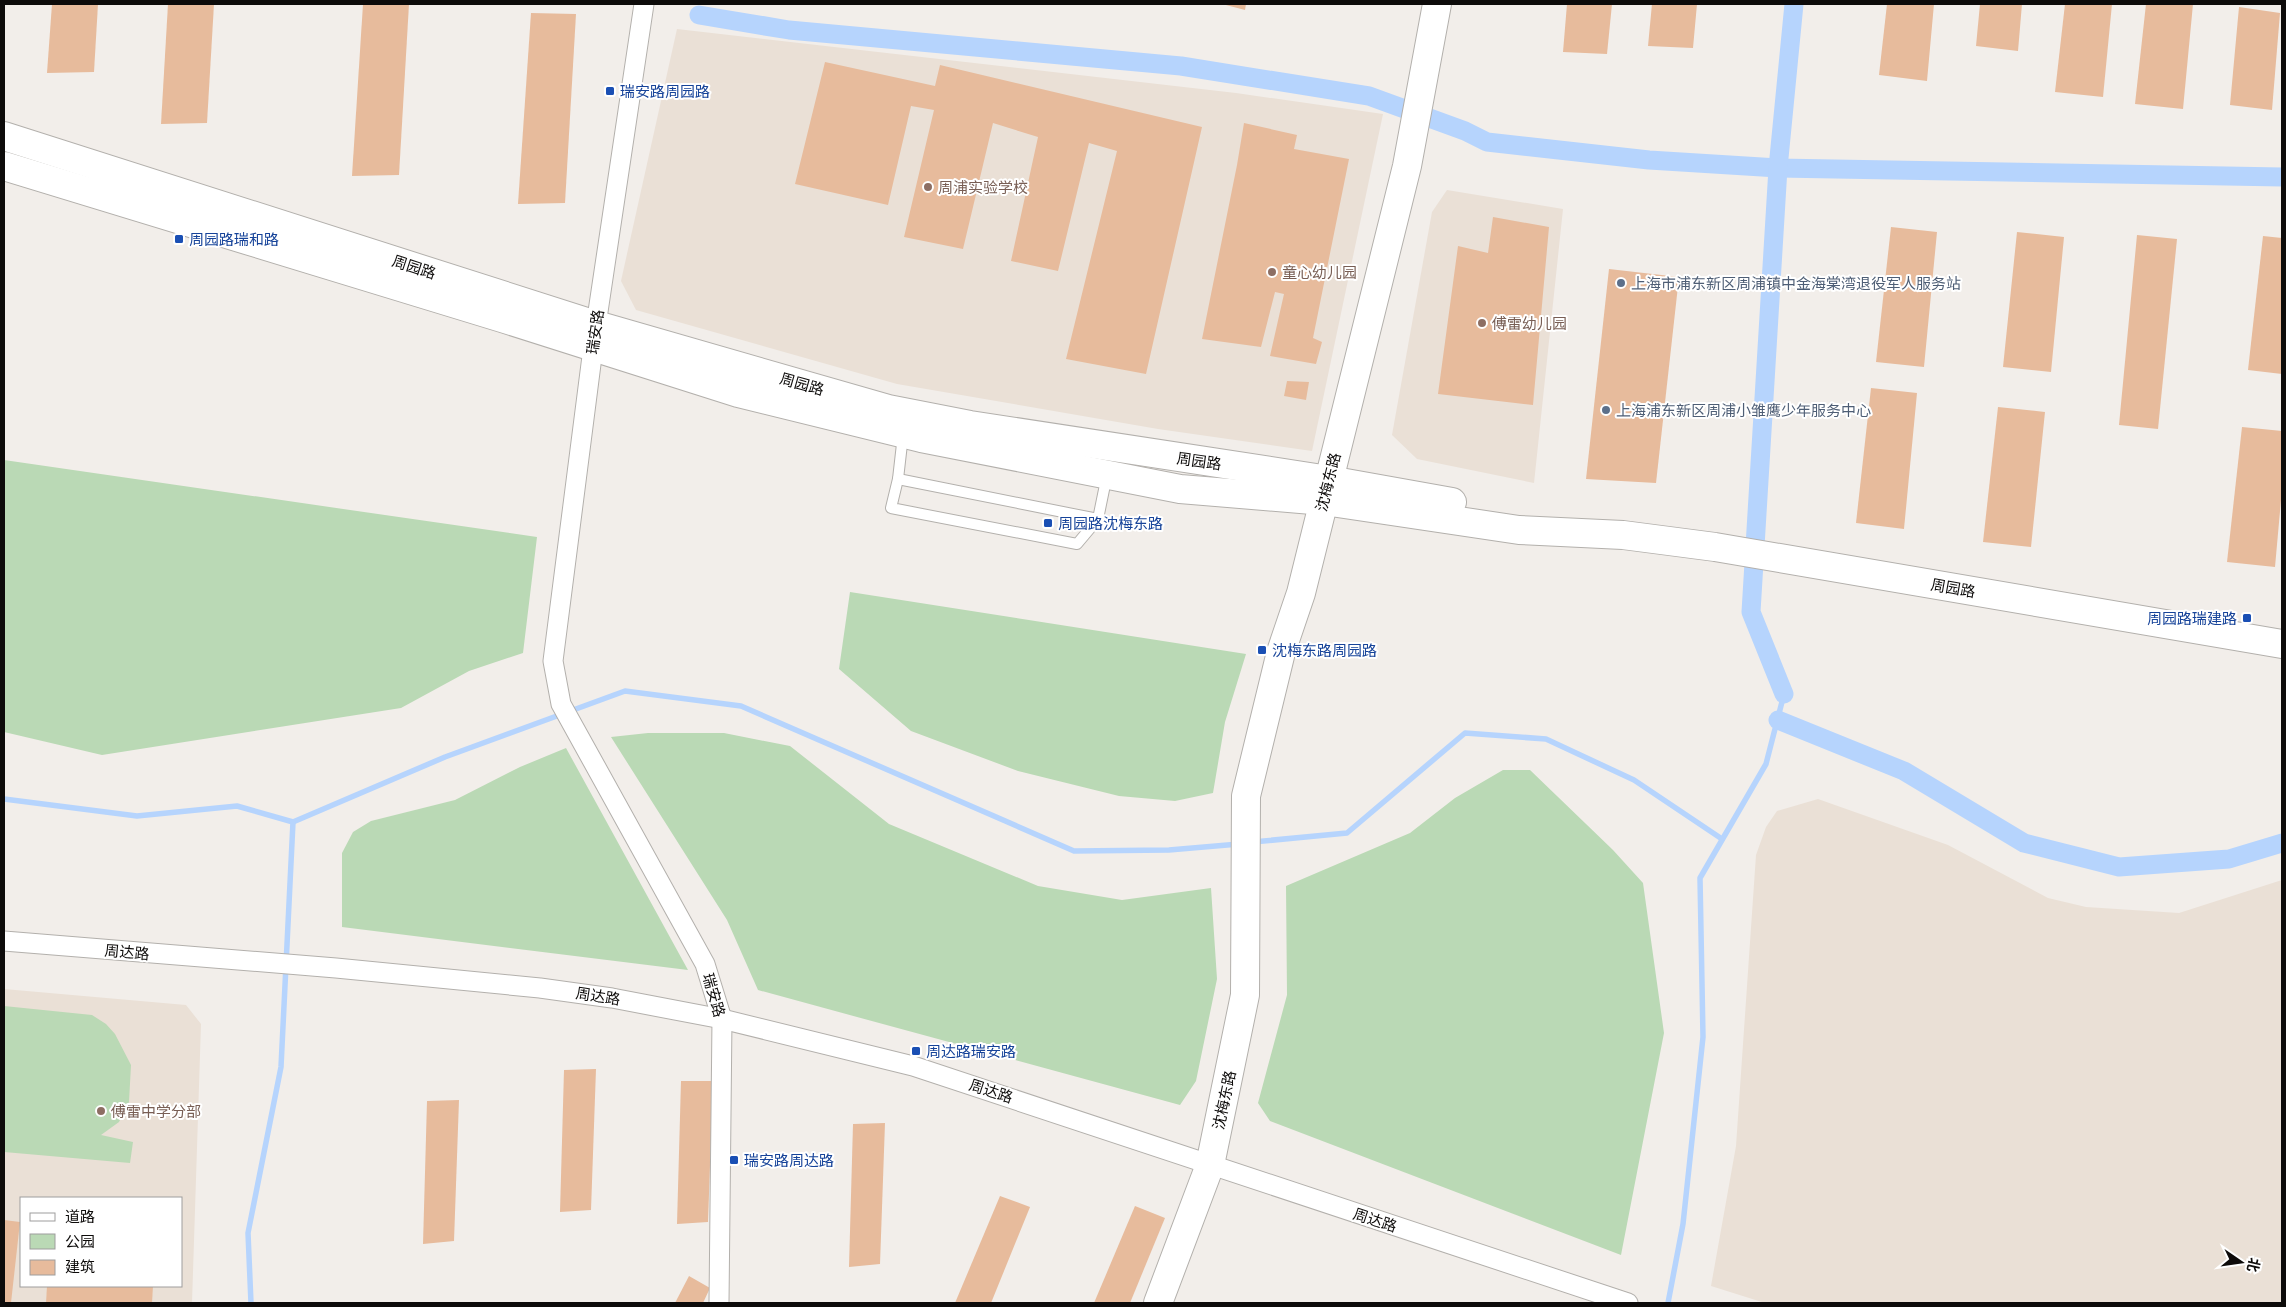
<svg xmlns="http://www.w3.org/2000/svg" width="2286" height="1307" viewBox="0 0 2286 1307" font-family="'PT Sans','Noto Sans SC',sans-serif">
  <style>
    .built { fill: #eae0d6; fill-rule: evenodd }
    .green { fill: #bad9b5 }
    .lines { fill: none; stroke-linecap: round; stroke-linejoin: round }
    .stream { stroke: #b6d4fd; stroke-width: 5.5 }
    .canal { stroke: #b6d4fd; stroke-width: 19 }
    .building { fill: #e7bb9c }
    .lane-casing { stroke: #b3b0ac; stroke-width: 12 }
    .street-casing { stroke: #b3b0ac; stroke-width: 21 }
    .secondary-casing { stroke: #b3b0ac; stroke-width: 30 }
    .lane { stroke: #fff; stroke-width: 10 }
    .street { stroke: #fff; stroke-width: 19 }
    .secondary { stroke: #fff; stroke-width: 28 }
    .transit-dot { fill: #1a4fb4; stroke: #fff; stroke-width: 2 }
    .education-dot { fill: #8d6e63; stroke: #fff; stroke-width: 2 }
    .service-dot { fill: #5c6f8a; stroke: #fff; stroke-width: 2 }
    .labels { text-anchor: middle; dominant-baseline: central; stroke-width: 4; stroke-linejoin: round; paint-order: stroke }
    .transit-label { font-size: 15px; fill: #164399; stroke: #fff; text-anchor: start }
    .education-label { font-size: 15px; fill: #785e54; stroke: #fff; text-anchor: start }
    .street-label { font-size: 15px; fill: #0d0b0a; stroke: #fff }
    .service-label { font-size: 15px; fill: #4e5e75; stroke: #fff; text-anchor: start }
  </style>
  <rect width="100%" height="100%" fill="#f2eeea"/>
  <g class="built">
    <path d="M677,29L1236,93L1383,114L1312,451L1158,429L897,384L636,310L621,281Z"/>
    <path d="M1447,190L1563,209L1534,483L1417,459L1392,435L1432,212Z"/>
    <path d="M1818,799L1948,845L2048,898L2086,907L2179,913L2282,880V1303H1765L1711,1286L1736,1146L1756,855L1766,827L1777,811Z"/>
    <path d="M4,989L186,1005L201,1024L192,1303H4ZM21,1198H181V1286H21Z"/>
  </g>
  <g class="green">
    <path d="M4,460L537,537L523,653L469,671L401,708L102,755L4,732Z"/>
    <path d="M850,592L1246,654L1225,722L1213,793L1175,801L1119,796L1018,771L911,731L839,669Z"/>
    <path d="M648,733H724L790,746L889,824L1038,886L1122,900L1211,888L1217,979L1196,1081L1180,1105L758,990L727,920L611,737Z"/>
    <path d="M566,748L688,970L342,927V853L353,832L371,821L455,800L520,767Z"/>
    <path d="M1503,770H1530L1613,850L1643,883L1664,1033L1621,1255L1270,1121L1258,1103L1287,995L1286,886L1410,833L1455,798Z"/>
    <path d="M4,1006L92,1015L106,1024L115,1034L131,1065L129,1102L119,1122L101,1135L133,1142L130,1163L4,1152Z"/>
  </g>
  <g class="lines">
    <g class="stream">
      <path d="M4,799L137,816L237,806L293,822L445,757L625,691L741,706L1074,851L1169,850L1239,844"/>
      <path d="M1253,842L1347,833L1465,733L1546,739L1634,780L1722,839"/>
      <path d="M251,1303L248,1233L281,1067L293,822"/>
      <path d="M1668,1303L1683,1224L1703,1037L1700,878L1766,764L1784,694"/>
    </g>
    <g class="canal">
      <path d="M699,15L789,30L1181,66L1369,96L1465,131L1487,142L1649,160L1778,168L2282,177"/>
      <path d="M1784,694L1751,612L1778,168L1794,4"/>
      <path d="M1778,720L1904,771L2024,843L2119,867L2229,859L2282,843"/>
    </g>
  </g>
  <g class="building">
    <path d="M52,4H98L94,72L47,73Z"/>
    <path d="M168,4H214L207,123L161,124Z"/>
    <path d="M363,4H409L399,175L352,176Z"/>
    <path d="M1222,4H1246L1245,10Z"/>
    <path d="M1567,4H1612L1607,54L1563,52Z"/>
    <path d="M1652,4H1697L1693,48L1648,46Z"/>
    <path d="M1887,4H1934L1927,81L1879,75Z"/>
    <path d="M1980,4H2022L2018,51L1976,46Z"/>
    <path d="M2065,4H2112L2103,97L2055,92Z"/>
    <path d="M2146,4H2193L2183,109L2135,104Z"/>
    <path d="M2239,7L2280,13L2272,110L2230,105Z"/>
    <path d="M531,13L576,14L565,203L518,204Z"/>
    <path d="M825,62L935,86L940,65L1202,127L1146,374L1066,359L1117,151L1089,143L1058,271L1011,261L1038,137L993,123L963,249L904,237L934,110L911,106L888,205L795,184Z"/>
    <path d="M1244,123L1297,135L1294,149L1349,159L1313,338L1322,342L1316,364L1270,356L1284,294L1275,292L1261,347L1202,339L1237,165Z"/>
    <path d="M1493,217L1549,227L1533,405L1438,394L1458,246L1488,253Z"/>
    <path d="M1891,227L1937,232L1924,367L1876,362Z"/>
    <path d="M2017,232L2064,237L2051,372L2003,367Z"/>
    <path d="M2137,235L2177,239L2158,429L2119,425Z"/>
    <path d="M2263,236L2282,238V374L2248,370Z"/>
    <path d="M1609,269L1679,277L1656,483L1586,479Z"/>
    <path d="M1287,381L1309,382L1306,400L1284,396Z"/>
    <path d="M1871,388L1917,393L1904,529L1856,523Z"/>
    <path d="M1998,407L2045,412L2031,547L1983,542Z"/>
    <path d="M2242,427L2282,431V489L2275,567L2227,562Z"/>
    <path d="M596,1069L591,1210L560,1212L564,1070Z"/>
    <path d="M681,1081H713L708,1222L677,1224Z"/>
    <path d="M459,1100L454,1241L423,1244L427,1101Z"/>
    <path d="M885,1123L880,1264L849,1267L853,1124Z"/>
    <path d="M1000,1196L1030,1207L991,1303H955Z"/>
    <path d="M1135,1206L1165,1218L1130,1303H1094Z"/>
    <path d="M4,1220L20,1222L11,1303H4Z"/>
    <path d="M689,1276L710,1288L703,1303H675Z"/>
    <path d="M47,1286H153L152,1303H46Z"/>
  </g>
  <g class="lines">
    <defs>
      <g id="lane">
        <path d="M903,435L898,479L891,508L1077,544L1098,519L1107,475"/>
        <path d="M898,479L1098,519"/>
      </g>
      <g id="street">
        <path d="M644,4L596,325L553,661L561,704L705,964L722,1019L719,1303"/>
        <path d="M4,941L336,968L540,988L612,998L722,1019L913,1066L1628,1303"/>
      </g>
      <g id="secondary">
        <path d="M4,136L596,325L888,409L970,425L1329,480L1452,502"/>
        <path d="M4,166L502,318L738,393L921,438L1180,489L1324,501L1519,530L1623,535L1715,547L2282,644"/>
        <path d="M1158,1303L1210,1165L1245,995L1246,796L1281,652L1301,593L1407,166L1437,4"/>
      </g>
    </defs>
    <use href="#lane" class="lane-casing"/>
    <use href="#street" class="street-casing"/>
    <use href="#secondary" class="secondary-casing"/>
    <use href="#lane" class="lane"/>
    <use href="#street" class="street"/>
    <use href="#secondary" class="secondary"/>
  </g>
  <g class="transit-dot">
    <rect x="605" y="86" width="10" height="10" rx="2.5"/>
    <rect x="174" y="234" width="10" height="10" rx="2.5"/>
    <rect x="1043" y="518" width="10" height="10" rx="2.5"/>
    <rect x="2242" y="613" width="10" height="10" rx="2.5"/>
    <rect x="1257" y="645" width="10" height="10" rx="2.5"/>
    <rect x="911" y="1046" width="10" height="10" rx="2.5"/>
    <rect x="729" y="1155" width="10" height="10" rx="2.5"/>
  </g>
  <g class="education-dot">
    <circle cx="928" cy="187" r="5"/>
    <circle cx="1272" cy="272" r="5"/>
    <circle cx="1482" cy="323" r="5"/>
    <circle cx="101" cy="1111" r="5"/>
  </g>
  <g class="service-dot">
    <circle cx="1621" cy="283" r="5"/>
    <circle cx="1606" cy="410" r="5"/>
  </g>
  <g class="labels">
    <g class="transit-label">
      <text x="620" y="91">瑞安路周园路</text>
      <text x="189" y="239">周园路瑞和路</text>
      <text x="1058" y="523">周园路沈梅东路</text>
      <text x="2237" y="618" text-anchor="end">周园路瑞建路</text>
      <text x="1272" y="650">沈梅东路周园路</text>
      <text x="926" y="1051">周达路瑞安路</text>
      <text x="744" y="1160">瑞安路周达路</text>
    </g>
    <g class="education-label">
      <text x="938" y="187">周浦实验学校</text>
      <text x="1282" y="272">童心幼儿园</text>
      <text x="1492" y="323">傅雷幼儿园</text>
      <text x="111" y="1111">傅雷中学分部</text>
    </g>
    <g class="street-label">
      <text transform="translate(414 267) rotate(18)">周园路</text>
      <text transform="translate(595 332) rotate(-82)">瑞安路</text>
      <text transform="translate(802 384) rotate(16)">周园路</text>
      <text transform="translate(1199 461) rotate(8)">周园路</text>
      <text transform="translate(1328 482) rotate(-76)">沈梅东路</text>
      <text transform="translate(1953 588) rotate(10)">周园路</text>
      <text transform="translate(127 952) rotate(5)">周达路</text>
      <text transform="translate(714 995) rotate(74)">瑞安路</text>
      <text transform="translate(598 996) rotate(9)">周达路</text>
      <text transform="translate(991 1091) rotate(18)">周达路</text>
      <text transform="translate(1224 1100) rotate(-78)">沈梅东路</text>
      <text transform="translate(1375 1220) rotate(18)">周达路</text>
    </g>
    <g class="service-label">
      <text x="1631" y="283">上海市浦东新区周浦镇中金海棠湾退役军人服务站</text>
      <text x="1616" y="410">上海浦东新区周浦小雏鹰少年服务中心</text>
    </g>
  </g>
  <rect width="2286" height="1307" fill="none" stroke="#0d0b0a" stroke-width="10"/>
  <rect x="20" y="1197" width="162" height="90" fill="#ffffff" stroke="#9e9d9d"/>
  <rect x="30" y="1213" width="25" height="8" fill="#ffffff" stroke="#9e9d9d"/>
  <text x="65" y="1222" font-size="15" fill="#0d0b0a">道路</text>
  <rect x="30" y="1234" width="25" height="15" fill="#bad9b5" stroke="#9e9d9d"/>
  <text x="65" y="1247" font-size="15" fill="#0d0b0a">公园</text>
  <rect x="30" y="1260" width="25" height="15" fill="#e7bb9c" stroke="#9e9d9d"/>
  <text x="65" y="1272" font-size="15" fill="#0d0b0a">建筑</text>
  <g transform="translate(2241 1262) rotate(103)" stroke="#ffffff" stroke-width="4" paint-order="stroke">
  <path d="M0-4L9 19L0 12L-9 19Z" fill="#0d0b0a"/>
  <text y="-8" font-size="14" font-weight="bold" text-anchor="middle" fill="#0d0b0a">北</text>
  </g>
</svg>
